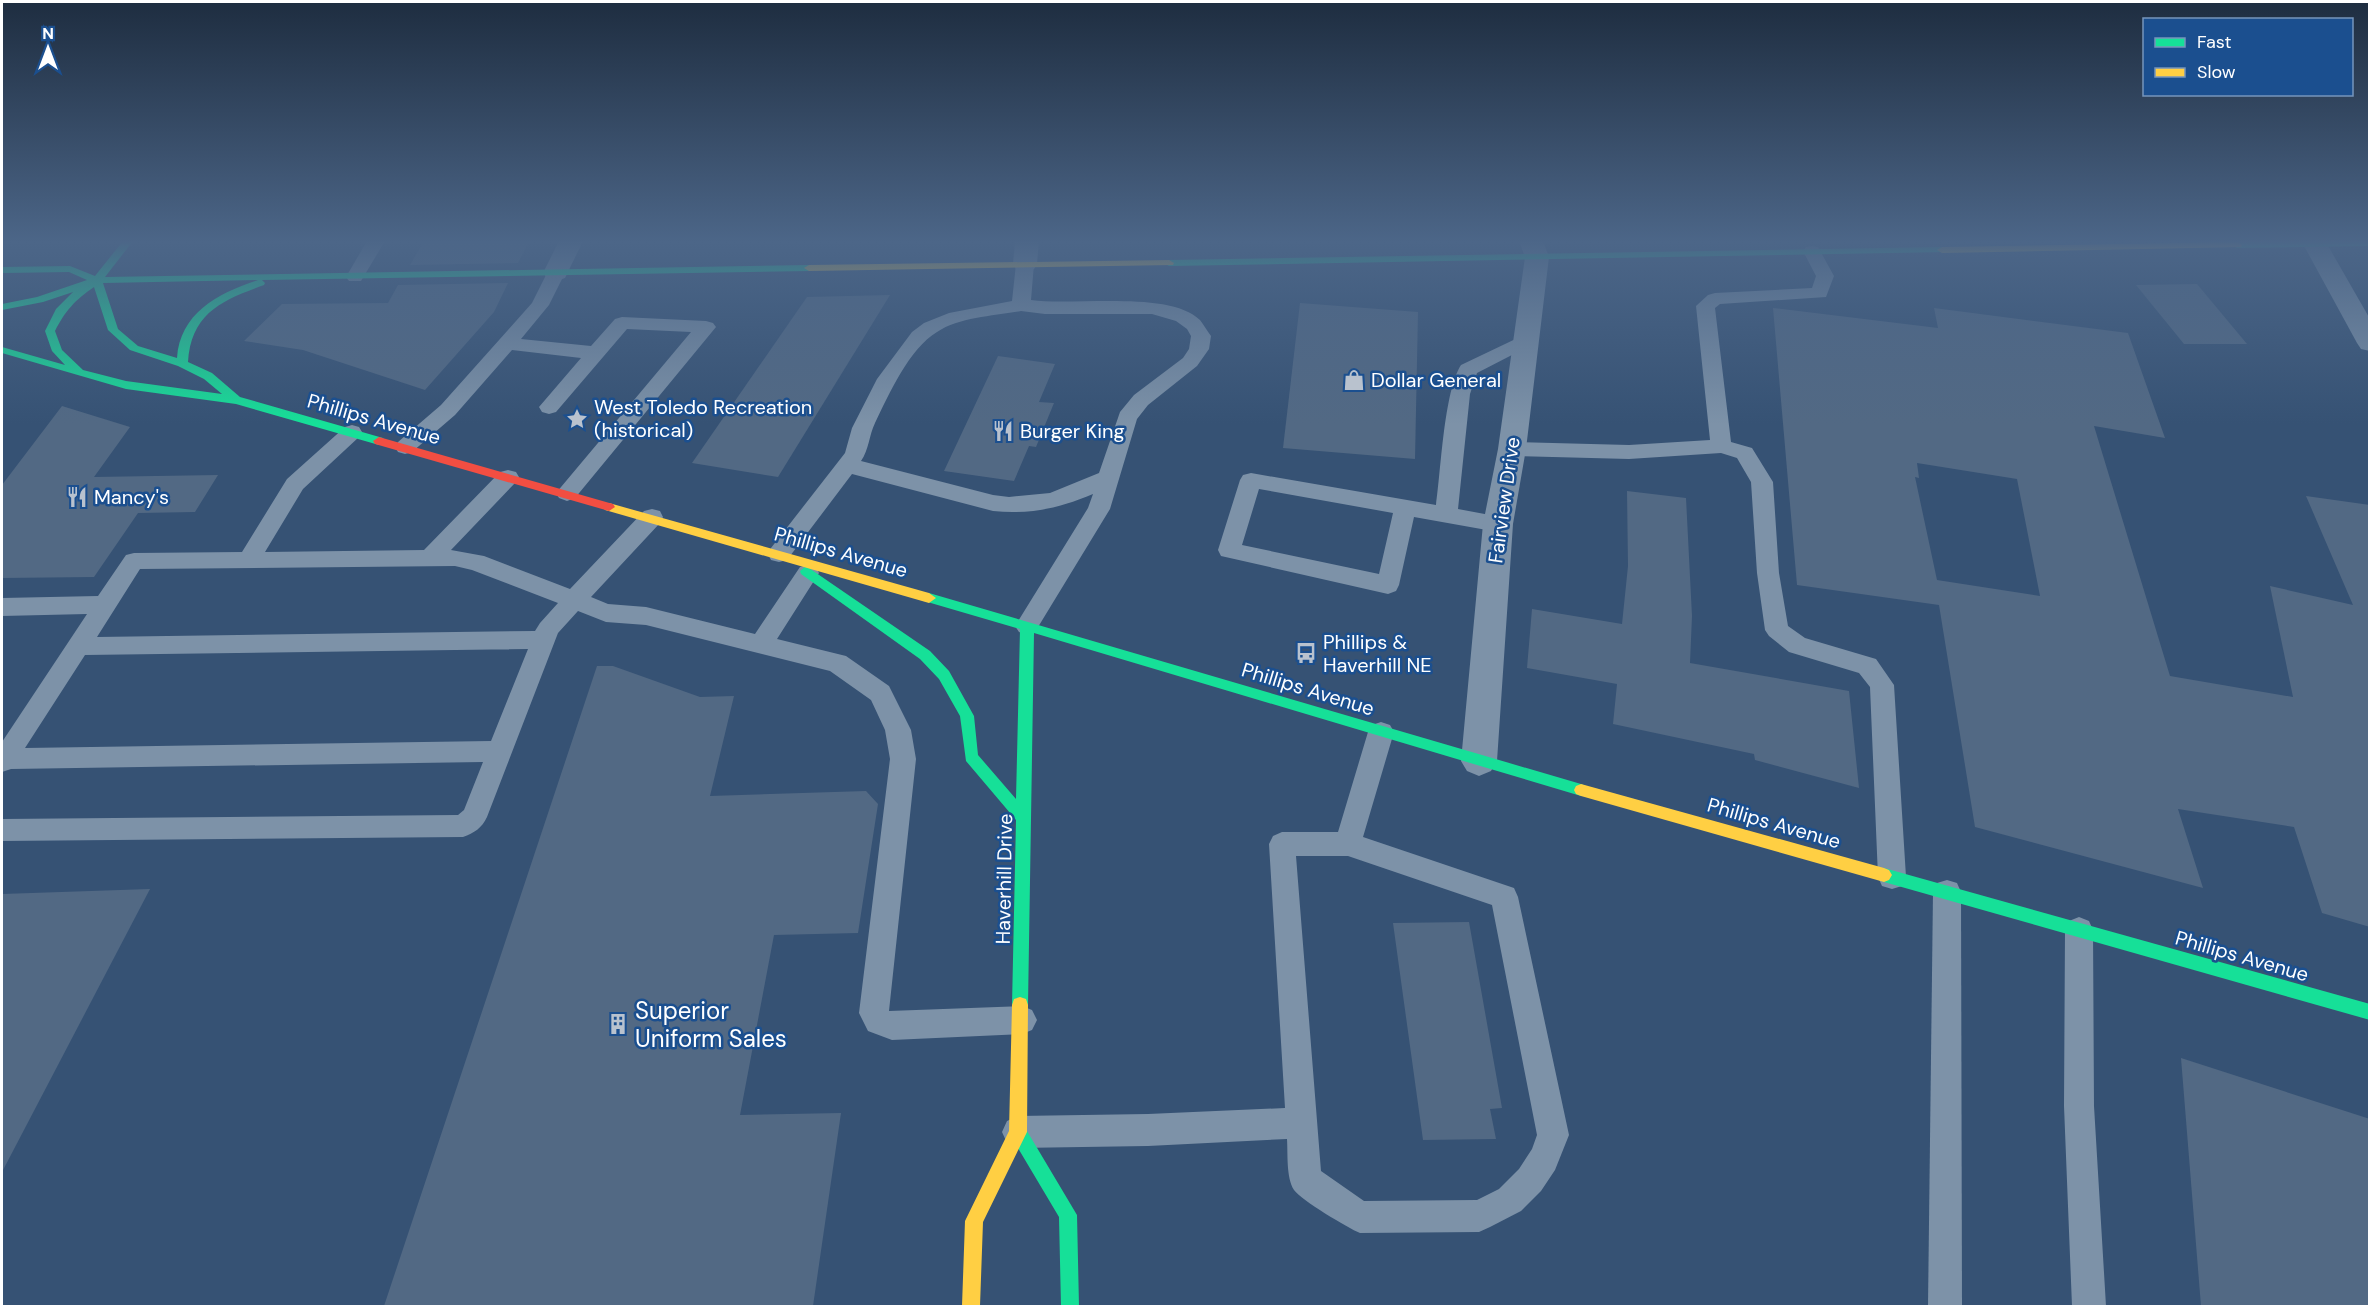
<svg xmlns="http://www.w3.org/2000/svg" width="2371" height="1308" viewBox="0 0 2371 1308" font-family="'DM Sans',sans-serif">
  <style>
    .building { fill: #526984; fill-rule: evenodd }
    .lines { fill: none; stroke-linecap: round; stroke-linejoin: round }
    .lane { fill: #7d92a8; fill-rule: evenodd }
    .street { fill: #7d92a8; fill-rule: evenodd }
    .fast { fill: #16e098; fill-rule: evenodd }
    .slow { fill: #ffcf43; fill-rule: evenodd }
    .jam { fill: #f24e42; fill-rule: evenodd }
    .labels { text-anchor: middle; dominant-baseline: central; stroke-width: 5; stroke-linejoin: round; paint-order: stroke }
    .poi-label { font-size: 20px; fill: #fff; stroke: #1b4f8f; text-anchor: start }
    .street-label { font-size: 20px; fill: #fff; stroke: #1b4f8f }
    .near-poi-label { font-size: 24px; fill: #fff; stroke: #1b4f8f; text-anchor: start }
  </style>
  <rect width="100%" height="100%" fill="#365274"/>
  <g class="building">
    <path d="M424,241H529L518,263L410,265Z"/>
    <path d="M508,283L494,312L425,390L303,350L244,341L282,304L388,303L398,285Z"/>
    <path d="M2197,284L2247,344H2184L2136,285Z"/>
    <path d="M890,295L778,477L692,463L807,297Z"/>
    <path d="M1300,303L1418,312L1415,459L1283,448Z"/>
    <path d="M1773,308L1938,328L1934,308L2128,333L2165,438L2094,426L2170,676L2293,697L2270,586L2353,605L2306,496L2370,505V927L2322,913L2294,827L2178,809L2203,888L1975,827L1939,605L1797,585ZM1917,463L2017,479L2040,596L1937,580L1915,477L1919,478Z"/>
    <path d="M998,356L1055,364L1039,402L1054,403L1036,447L1029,446L1014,481L944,471Z"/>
    <path d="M62,406L130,427L94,477L218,475L195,512L138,513L94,577L2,578V485Z"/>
    <path d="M1627,491L1686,498L1692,616L1690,663L1849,691L1859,788L1755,760L1754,754L1613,724L1617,684L1527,668L1532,609L1622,624L1628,566Z"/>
    <path d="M597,666H613L700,697L734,696L710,796L866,791L878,804L858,933L774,935L740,1115L841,1113L813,1306H384Z"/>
    <path d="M150,889L2,1172V894Z"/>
    <path d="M1469,922L1502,1108L1490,1109L1496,1139L1423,1140L1393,923Z"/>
    <path d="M2181,1058L2370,1119V1306H2201Z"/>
  </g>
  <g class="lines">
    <g class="lane">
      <path d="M367,241H385L361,281H349L346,277Z"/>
      <path d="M1812,246L1818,247L1834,276L1826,297L1720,304L1715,308L1731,442L1752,448L1773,482L1779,573L1788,626L1805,638L1876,659L1894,685L1906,877L1902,886L1892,889L1882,886L1878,877L1870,687L1859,673L1789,652L1769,636L1765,630L1757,573L1751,482L1737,458L1721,453L1629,459L1512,456L1505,454L1502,449L1505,444L1512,442L1629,445L1710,440L1696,306L1708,295L1715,293L1812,288L1816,276L1803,251L1806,247Z"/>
      <path d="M1025,259L1031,260L1034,264L1031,300C1073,306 1170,290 1200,320C1204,325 1207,331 1211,336L1209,349L1197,366L1148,405L1137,419L1110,509L1035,632L1027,635L1019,632L1015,626L1088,508L1093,494C1060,508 1029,515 993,511L852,474L787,560L779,562L771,560L768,554L771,548L845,453L852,428L877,379L912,332L924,323L949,313L1012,301L1016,264L1019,260ZM1021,311L1045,314H1152L1176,321L1187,329L1191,336L1189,349L1183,358L1134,395L1120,412L1099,473L1050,493L1009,497L993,495L861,461C869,450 869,435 875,423C889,394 909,349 937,332C960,317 994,316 1021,311Z"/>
      <path d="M556,268L562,269L565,273L549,305L521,339L591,346L615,319L622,317L706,321L713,323L716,327L575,498L567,501L559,498L556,493L691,332L627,329L556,412L549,414L542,412L539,407L581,358L512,350L455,415L412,452L405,454L398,452L395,447L398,442L441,405L532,303L547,273L550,269Z"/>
      <path d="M1526,334L1533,336L1536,340L1533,344L1477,373L1470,394L1458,509L1506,518L1509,524L1506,530L1498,532L1414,517L1399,585L1396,591L1388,594L1221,556L1218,550L1240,480L1243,475L1251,473L1436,505C1441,471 1444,391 1461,365ZM1259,489L1393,513L1379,574L1242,545Z"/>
      <path d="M352,425L359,427L362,432L359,437L303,489L265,552L424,550L500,472L508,470L516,472L519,477L516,482L451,550L484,556L570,589L644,511L652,509L660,511L663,517L660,523L591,597L608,604L646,607L755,634L800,567L808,565L816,567L819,573L777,639L846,656L889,686L911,730L916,759L889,1011L1022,1006L1032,1010L1037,1020L1032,1030L1022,1034L892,1040L868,1031L859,1013L890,759L885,730L871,700L830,671L646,625L606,622L578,611L558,633L487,817C482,828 474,833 463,837L2,841V819L458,815L464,810L483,762L11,769L2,772V742L87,614L2,616V598L98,596L126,555L134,553L242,552L287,479L345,427ZM455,566L472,570L558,603L540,623L535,631L97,637L140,569ZM528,649L491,741L25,748L85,655Z"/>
      <path d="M1381,722L1390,725L1394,732L1363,837L1514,888L1518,897L1569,1135L1555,1170L1541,1191L1521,1211L1490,1227L1479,1232L1360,1233C1348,1228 1301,1200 1294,1190C1286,1177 1288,1154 1287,1139L1148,1146L1018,1148L1007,1143L1002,1132L1007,1121L1018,1116L1148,1114L1285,1108L1269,844L1273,836L1282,832H1338L1368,732L1372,725ZM1296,856H1348L1492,905L1537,1135L1532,1149L1519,1169L1499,1189L1477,1200L1364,1201L1321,1171Z"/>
      <path d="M1947,880L1957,883L1961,892L1962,1306H1928L1933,892L1937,883Z"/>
      <path d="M2079,917L2089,921L2093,930L2094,1106L2106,1306H2072L2064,1106L2065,930L2069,921Z"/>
    </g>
    <g class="street">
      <path d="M559,241H583L565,278L556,281L547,278L543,273Z"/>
      <path d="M1015,241H1039L1037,264L1034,269L1025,271L1016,269L1013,264Z"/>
      <path d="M1519,241H1543L1549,257L1526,449L1513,524L1497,761L1491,771L1479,776L1467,771L1461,761L1483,524L1498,449L1525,257Z"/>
      <path d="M2305,241H2325L2327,244L2370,319V351L2361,349L2357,343L2303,244Z"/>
    </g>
    <g class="fast">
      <path d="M123,241H133L105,277L809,265L814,268L809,271L262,280L265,283L264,285C222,300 191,313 188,362L212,373L240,397L383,438L385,441L379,445L236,404L126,389L2,353V347L65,365L52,351L45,331L56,309L73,292L43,302L2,310V304L37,297L87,280L69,272L2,273V267L70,266L95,276ZM258,280C218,293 180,313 177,358L138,346L118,329L103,283ZM94,287L108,330L130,350L178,366L204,379L222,394L126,381L83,370L62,350L55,331C65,311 75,300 94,287Z"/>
      <path d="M2370,241V246L2237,248L2232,245L2237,242Z"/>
      <path d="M1942,247L1947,250L1946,252L1169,266L1164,263L1169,260Z"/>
      <path d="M806,566L930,651L949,671L974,716L978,755L1016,799L1020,629L924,601L922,598L924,595L929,593L1581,784L1586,786L1588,790L1586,794L1581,796L1034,633L1028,1005L1026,1011L1020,1013L1014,1011L1012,1005L1016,820L966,761L960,716L939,679L920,659L801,574L800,571Z"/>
      <path d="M1884,868L2370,1004V1020L1884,882L1879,880L1876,875L1879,870Z"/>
      <path d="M1018,1123L1024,1126L1077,1215L1079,1306H1061L1059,1217L1012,1138L1009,1132L1012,1126Z"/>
    </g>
    <g class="slow">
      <path d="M2237,242L2242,245L2241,247L1942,253L1937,250L1942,247Z"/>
      <path d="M1169,260L1174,263L1173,265L809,271L804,268L809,265Z"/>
      <path d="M609,503L929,593L936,598L929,603L605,510L603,507Z"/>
      <path d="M1581,784L1884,868L1889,870L1892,875L1889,880L1884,882L1581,796L1576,794L1574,790L1576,786Z"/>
      <path d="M1020,997L1026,999L1028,1005L1027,1132L983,1222L980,1306H962L965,1221L1009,1131L1012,1005L1014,999Z"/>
    </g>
    <path class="jam" d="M379,437L613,504L615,507L609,511L375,444L373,441Z"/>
  </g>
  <linearGradient id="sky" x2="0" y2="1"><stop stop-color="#1e2d40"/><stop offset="0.57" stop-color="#4c6688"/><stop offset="1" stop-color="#4c6688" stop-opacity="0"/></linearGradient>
  <rect width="2371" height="424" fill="url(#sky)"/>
  <defs>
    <symbol id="shop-bare" viewBox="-9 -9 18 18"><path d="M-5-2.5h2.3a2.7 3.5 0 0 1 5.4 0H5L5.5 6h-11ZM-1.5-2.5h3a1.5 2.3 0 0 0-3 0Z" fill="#b9c2ce" stroke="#1b4f8f" stroke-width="2.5" paint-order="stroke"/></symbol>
    <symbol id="sight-bare" viewBox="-9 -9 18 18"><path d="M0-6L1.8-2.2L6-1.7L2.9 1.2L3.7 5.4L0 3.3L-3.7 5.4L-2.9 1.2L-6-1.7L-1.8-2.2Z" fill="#b9c2ce" stroke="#1b4f8f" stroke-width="2.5" paint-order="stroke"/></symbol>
    <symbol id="restaurant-bare" viewBox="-9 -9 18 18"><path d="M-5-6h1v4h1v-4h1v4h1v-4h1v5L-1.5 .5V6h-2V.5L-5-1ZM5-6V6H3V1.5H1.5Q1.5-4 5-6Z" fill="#b9c2ce" stroke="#1b4f8f" stroke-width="2.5" paint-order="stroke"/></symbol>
    <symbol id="bus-bare" viewBox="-9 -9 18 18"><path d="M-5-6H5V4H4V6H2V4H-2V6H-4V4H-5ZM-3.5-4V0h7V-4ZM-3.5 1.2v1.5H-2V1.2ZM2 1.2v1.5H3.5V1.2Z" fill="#b9c2ce" stroke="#1b4f8f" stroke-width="2.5" paint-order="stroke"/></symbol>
    <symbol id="building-bare" viewBox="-9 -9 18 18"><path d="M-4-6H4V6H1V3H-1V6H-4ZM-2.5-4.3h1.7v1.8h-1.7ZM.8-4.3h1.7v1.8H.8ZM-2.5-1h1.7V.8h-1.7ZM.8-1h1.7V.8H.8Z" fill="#b9c2ce" stroke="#1b4f8f" stroke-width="2.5" paint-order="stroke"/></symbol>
  </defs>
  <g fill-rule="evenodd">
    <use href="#shop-bare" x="1339" y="365" width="30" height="30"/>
    <use href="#sight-bare" x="562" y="404" width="30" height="30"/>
    <use href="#restaurant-bare" x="988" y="416" width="30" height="30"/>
    <use href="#restaurant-bare" x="62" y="482" width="30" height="30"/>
    <use href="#bus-bare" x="1291" y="638" width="30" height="30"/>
    <use href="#building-bare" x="603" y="1009" width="30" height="30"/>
  </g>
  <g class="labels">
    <g class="poi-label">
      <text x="1371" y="380">Dollar General</text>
      <text x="594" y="407">West Toledo Recreation<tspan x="594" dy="23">(historical)</tspan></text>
      <text x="1020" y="431">Burger King</text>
      <text x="94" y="497">Mancy's</text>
      <text x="1323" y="642">Phillips &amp;<tspan x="1323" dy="23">Haverhill NE</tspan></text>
    </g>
    <g class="street-label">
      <text transform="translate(374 419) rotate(16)">Phillips Avenue</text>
      <text transform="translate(1504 500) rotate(-82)">Fairview Drive</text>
      <text transform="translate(841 552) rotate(16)">Phillips Avenue</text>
      <text transform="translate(1308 689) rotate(17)">Phillips Avenue</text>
      <text transform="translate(1774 823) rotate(16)">Phillips Avenue</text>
      <text transform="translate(1004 879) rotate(-89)">Haverhill Drive</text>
      <text transform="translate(2242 956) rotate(16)">Phillips Avenue</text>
    </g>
    <g class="near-poi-label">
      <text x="635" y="1010">Superior<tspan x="635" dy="28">Uniform Sales</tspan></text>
    </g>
  </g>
  <rect width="2371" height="1308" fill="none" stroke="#ffffff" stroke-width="6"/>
  <rect x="2143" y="18" width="210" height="78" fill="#1b4f8f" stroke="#7695bc" stroke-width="1.5"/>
  <rect x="2155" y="38" width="30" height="9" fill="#16e098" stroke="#7695bc" stroke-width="1.5"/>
  <text x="2197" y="48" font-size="18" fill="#ffffff">Fast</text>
  <rect x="2155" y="68" width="30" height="9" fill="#ffcf43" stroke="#7695bc" stroke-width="1.5"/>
  <text x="2197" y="78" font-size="18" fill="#ffffff">Slow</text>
  <g transform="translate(48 48)" stroke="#1b4f8f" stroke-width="4.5" paint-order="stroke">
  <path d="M0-4.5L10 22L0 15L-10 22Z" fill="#ffffff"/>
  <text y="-9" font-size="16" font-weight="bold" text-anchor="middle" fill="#ffffff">N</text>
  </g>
</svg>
